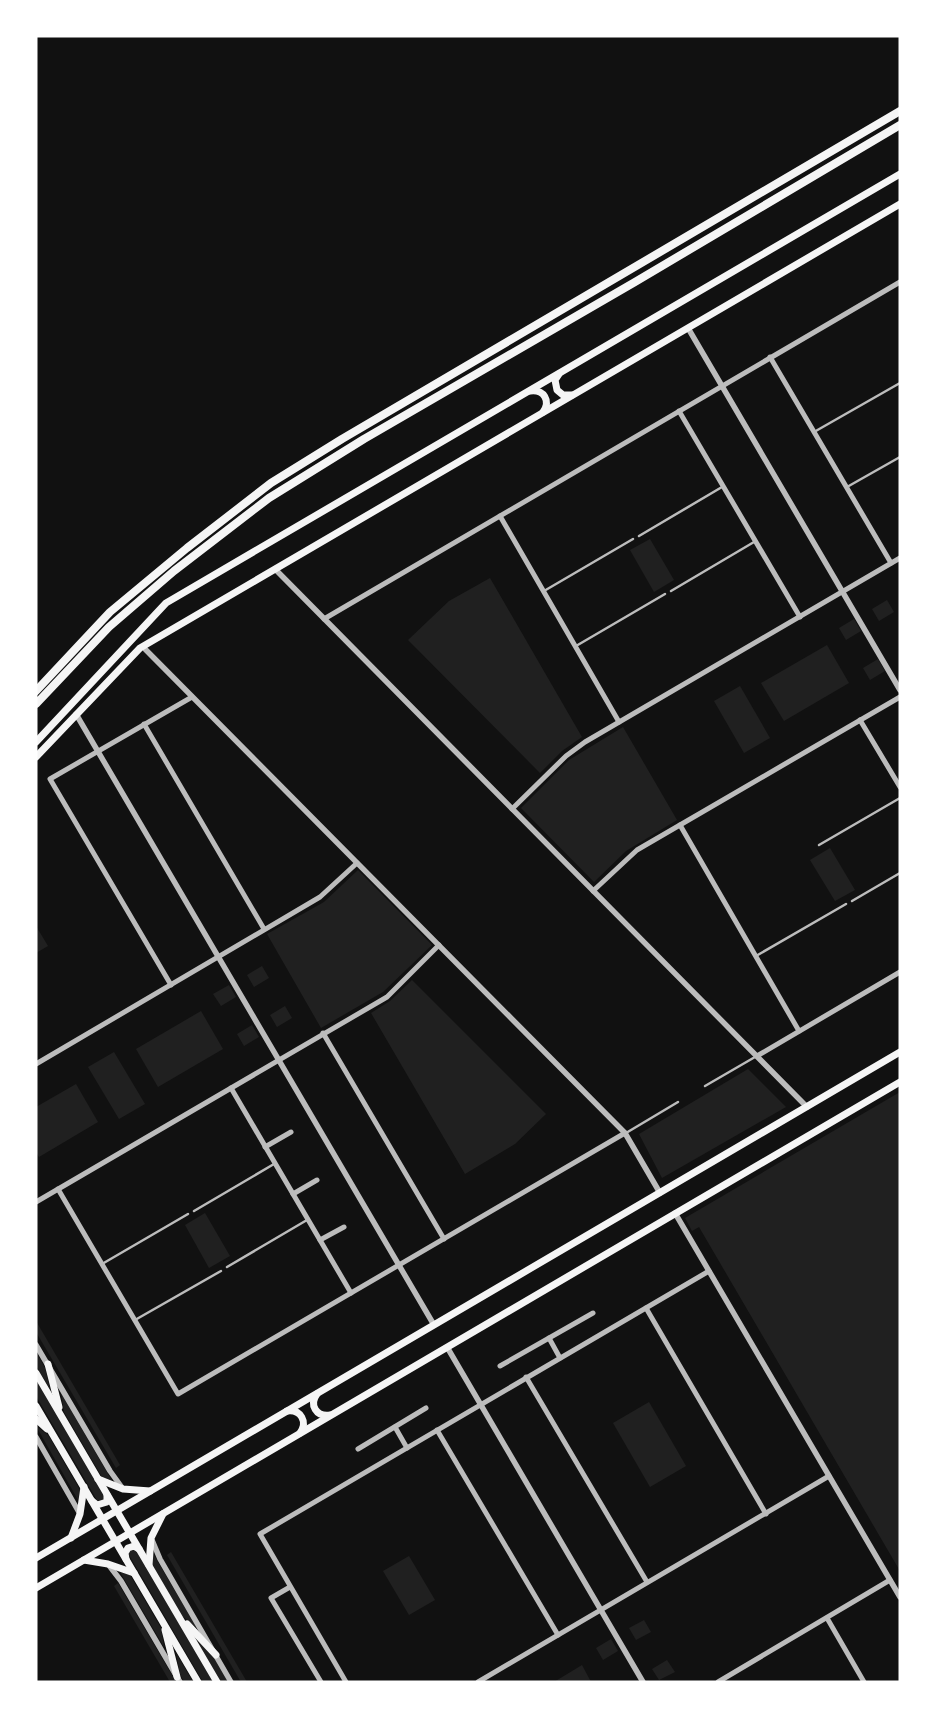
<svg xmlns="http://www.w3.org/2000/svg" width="936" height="1718" viewBox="0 0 936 1718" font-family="'PT Sans Narrow',sans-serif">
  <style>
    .green { fill: #202020 }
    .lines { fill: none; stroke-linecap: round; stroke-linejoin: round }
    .service { stroke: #bcbcbc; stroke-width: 2.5 }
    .minor { stroke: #bcbcbc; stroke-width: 5 }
    .tertiary { stroke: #bcbcbc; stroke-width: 5.5 }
    .secondary { stroke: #f5f5f5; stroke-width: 7 }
    .trunk { stroke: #f5f5f5; stroke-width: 8 }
  </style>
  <rect width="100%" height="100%" fill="#111"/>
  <g class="green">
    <path d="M650,539L674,580L654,592L630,550Z"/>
    <path d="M490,578L582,737L562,751L540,773L408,640L449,601Z"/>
    <path d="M887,600L894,612L879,621L872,609Z"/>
    <path d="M854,619L861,631L846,640L839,628Z"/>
    <path d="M827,645L849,683L784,721L761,683Z"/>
    <path d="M878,659L885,671L870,680L863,668Z"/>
    <path d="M740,686L770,738L744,753L714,701Z"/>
    <path d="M623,727L677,820L626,851L594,882L521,808L569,760Z"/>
    <path d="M830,848L855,890L835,901L810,860Z"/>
    <path d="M358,870L432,945L383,992L321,1028L267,934L324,902Z"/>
    <path d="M36,926L48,946L36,953Z"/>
    <path d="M262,966L269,978L254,987L247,975Z"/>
    <path d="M412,980L546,1114L515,1144L465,1174L371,1013L390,1001Z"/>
    <path d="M229,985L236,997L221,1006L213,994Z"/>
    <path d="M285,1006L292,1018L277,1027L270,1015Z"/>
    <path d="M201,1011L223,1049L158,1087L136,1049Z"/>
    <path d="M252,1025L259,1037L244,1046L237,1034Z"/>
    <path d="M114,1052L145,1104L119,1119L88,1067Z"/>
    <path d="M748,1069L786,1107L662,1178L639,1134Z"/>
    <path d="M76,1084L98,1122L39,1157L36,1152V1107Z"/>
    <path d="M900,1092V1571L699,1227L692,1231L685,1218Z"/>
    <path d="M205,1213L230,1256L209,1268L185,1225Z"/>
    <path d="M36,1321L120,1465L116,1468L36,1332Z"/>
    <path d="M36,1352L45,1368L50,1389L36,1366Z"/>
    <path d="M36,1379L105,1496V1500H97L36,1396Z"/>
    <path d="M61,1393L112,1481L102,1477L64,1412Z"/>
    <path d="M649,1402L686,1466L650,1487L613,1423Z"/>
    <path d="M36,1426L48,1435L80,1490L78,1500Z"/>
    <path d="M133,1549L137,1551L213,1682H203L129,1555V1551Z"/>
    <path d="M152,1552L197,1628L182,1616L151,1563Z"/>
    <path d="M171,1552L247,1682H241L167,1555Z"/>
    <path d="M409,1556L435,1600L409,1615L383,1571Z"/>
    <path d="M120,1572L130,1575L161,1628L164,1647Z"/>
    <path d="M118,1583L176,1682H170L114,1586Z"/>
    <path d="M644,1620L651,1632L636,1640L629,1628Z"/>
    <path d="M611,1639L618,1651L603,1660L596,1648Z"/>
    <path d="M197,1641L213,1655L229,1682H221Z"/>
    <path d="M176,1653L193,1682H184L180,1674Z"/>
    <path d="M667,1660L675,1672L659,1680L652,1669Z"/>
    <path d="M582,1665L591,1682H554Z"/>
  </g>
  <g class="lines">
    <g class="service">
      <path d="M814,432L900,383"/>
      <path d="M847,487L900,457"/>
      <path d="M639,536L722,487"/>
      <path d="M544,591L633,539"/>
      <path d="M671,591L754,542"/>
      <path d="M576,646L665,594"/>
      <path d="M819,845L900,798"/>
      <path d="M852,901L900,873"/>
      <path d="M756,956L846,904"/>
      <path d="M705,1086L755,1057"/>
      <path d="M626,1133L678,1102"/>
      <path d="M194,1211L274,1164"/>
      <path d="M102,1264L188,1214"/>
      <path d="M227,1267L307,1220"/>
      <path d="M135,1320L221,1271"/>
    </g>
    <g class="minor">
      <path d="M770,357L891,563"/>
      <path d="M679,411L800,617"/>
      <path d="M500,516L619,722"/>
      <path d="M324,619L900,282"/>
      <path d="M860,720L900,787"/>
      <path d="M144,724L264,929"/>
      <path d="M512,809L566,756L585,742L900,558"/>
      <path d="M680,825L799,1031"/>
      <path d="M593,891L637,850L900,697"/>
      <path d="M171,985L50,779L192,697"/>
      <path d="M323,1033L444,1239"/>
      <path d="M757,1056L900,972"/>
      <path d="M36,1064L320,897L357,863"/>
      <path d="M231,1088L351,1293"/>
      <path d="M265,1147L291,1132"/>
      <path d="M58,1189L178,1394L625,1133"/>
      <path d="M293,1194L317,1180"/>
      <path d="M36,1202L387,997L439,945"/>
      <path d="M320,1240L344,1227"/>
      <path d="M646,1308L766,1514"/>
      <path d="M549,1338L560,1358"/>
      <path d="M500,1366L593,1313"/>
      <path d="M526,1377L647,1582"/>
      <path d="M395,1427L407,1448"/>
      <path d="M437,1430L558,1635"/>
      <path d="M358,1449L426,1408"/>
      <path d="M290,1587L271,1598L321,1682"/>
      <path d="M827,1618L864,1682"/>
      <path d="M346,1682L260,1534L709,1271"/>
      <path d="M478,1682L829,1476"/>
      <path d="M718,1682L890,1580"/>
    </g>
    <g class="tertiary">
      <path d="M688,328L900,690"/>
      <path d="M275,569L807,1107"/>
      <path d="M143,647L625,1133L660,1193"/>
      <path d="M76,714L434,1325"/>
      <path d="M675,1213L900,1597"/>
      <path d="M36,1345L110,1471L123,1489"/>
      <path d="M447,1347L643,1682"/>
      <path d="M36,1437L80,1514"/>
      <path d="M152,1540L160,1559L231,1682"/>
      <path d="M108,1564L121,1581L180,1682"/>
    </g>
    <g class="secondary">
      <path d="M559,374L555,380L557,390L563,395H572"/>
      <path d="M530,391C544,389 551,401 543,412"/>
      <path d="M36,742L166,603L900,174"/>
      <path d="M36,757L140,648L900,204"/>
      <path d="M48,1364L59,1407"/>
      <path d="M36,1373L217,1682"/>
      <path d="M317,1394C309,1405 316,1417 330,1415"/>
      <path d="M36,1406L198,1682"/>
      <path d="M287,1411C301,1409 308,1422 300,1433"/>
      <path d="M36,1419L47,1429"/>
      <path d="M98,1479L123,1489L150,1491"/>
      <path d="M92,1501L97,1505L107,1502V1495"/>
      <path d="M71,1538L80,1514L84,1487"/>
      <path d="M36,1558L900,1052"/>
      <path d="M126,1559L125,1553L128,1548L134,1546L139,1549"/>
      <path d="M84,1560L108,1564L134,1573"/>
      <path d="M149,1565L151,1538L163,1514"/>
      <path d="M36,1588L900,1082"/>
      <path d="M187,1624L216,1655"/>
      <path d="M165,1630L177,1677"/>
    </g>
    <g class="trunk">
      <path d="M36,691L110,612L187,548L271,483L342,439L900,111"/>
      <path d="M36,704L109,627L174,571L269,498L364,439L635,282L900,125"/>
    </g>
  </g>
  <rect width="936" height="1718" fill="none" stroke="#ffffff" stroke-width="75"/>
</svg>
